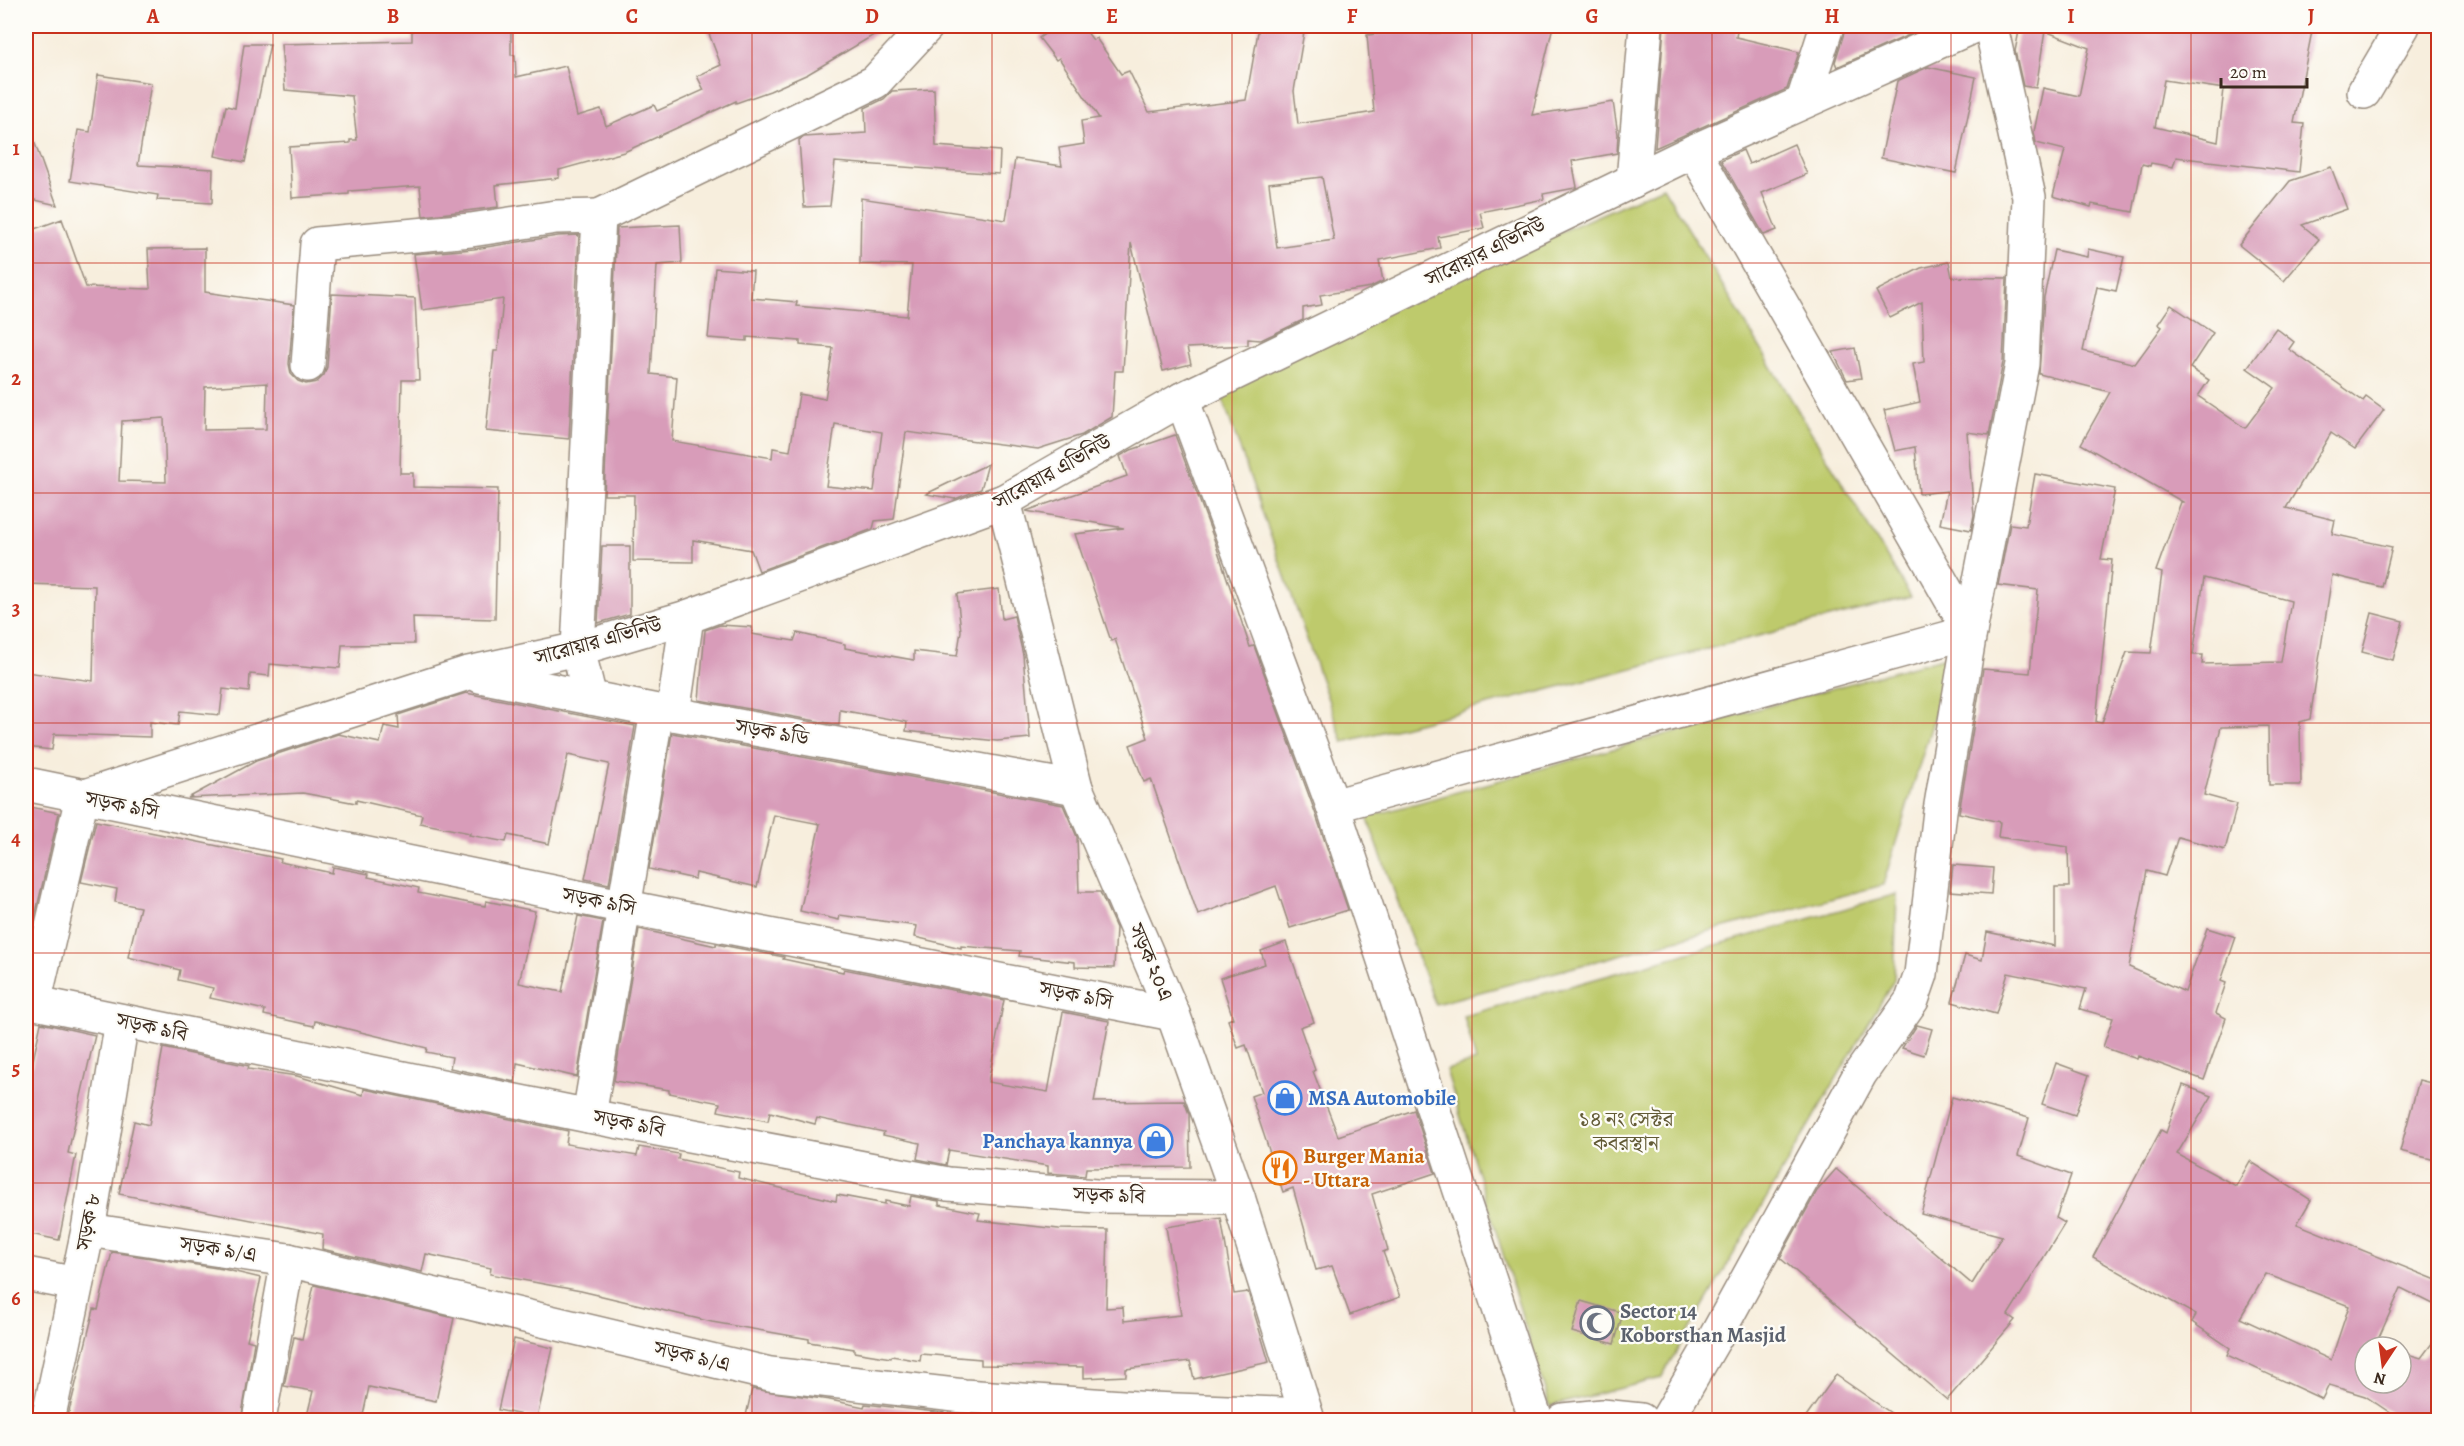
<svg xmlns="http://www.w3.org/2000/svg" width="2464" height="1446" viewBox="0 0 2464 1446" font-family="Alegreya,'Noto Serif Bengali',serif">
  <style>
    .green { fill: #beca6c; stroke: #7c7a45; stroke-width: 1.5 }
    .building { fill: #d89cb9; fill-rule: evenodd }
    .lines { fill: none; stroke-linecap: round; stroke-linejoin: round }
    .minor-casing { stroke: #998c7e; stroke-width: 36 }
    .minor { stroke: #fff; stroke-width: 33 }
    .grid { fill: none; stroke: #c8321e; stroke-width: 1.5; stroke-opacity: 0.55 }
    .labels { text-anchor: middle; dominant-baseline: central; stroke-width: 4.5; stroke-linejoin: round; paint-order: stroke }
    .street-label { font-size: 21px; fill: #3b2a1e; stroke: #fdfcf7 }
    .shop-label { font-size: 21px; font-weight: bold; fill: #366cbe; stroke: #fdfcf7; text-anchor: start }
    .park-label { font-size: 21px; fill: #625a35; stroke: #fdfcf7 }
    .food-label { font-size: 21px; font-weight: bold; fill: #c56008; stroke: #fdfcf7; text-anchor: start }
    .worship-label { font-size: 21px; font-weight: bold; fill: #5b616d; stroke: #fdfcf7; text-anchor: start }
    .neatline { fill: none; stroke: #c8321e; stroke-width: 2 }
    .grid-label { font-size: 20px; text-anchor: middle; font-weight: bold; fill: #c8321e }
  </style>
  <rect width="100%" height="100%" fill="#fdfcf7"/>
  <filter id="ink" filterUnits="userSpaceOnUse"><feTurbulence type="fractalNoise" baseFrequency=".0167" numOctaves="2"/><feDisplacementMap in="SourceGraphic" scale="12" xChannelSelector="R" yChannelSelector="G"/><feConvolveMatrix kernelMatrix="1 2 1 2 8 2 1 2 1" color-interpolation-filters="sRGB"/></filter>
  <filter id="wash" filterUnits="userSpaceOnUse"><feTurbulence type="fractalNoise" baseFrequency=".008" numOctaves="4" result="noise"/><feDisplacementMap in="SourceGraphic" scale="24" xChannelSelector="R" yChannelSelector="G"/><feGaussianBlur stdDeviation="1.35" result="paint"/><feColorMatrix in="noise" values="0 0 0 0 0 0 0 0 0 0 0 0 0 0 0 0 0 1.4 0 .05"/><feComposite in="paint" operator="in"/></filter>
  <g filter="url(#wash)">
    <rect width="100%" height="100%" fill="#f7eedd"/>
    <g class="green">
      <path d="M1663,187L1911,597L1343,742L1217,383Z"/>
      <path d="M1953,655L1883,885L1435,1004L1367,817Z"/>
      <path d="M1897,894L1894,980L1661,1378L1550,1406L1446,1070L1476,1061L1464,1016Z"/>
    </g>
    <g id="blocks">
      <g class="building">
        <path d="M412,26H511V55H515L516,77L566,66L577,116L601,109L606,126L654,105L657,111L704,90L697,76L721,65L706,26H889L808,74L770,91L736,103V101L624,152L559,170V178L496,185L498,207L423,216L420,186L349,191V194L292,198L289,147L350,143V140H357L352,96L285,90L281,44L412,41Z"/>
        <path d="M1056,26H1082L1093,40L1096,38L1121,74L1129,71L1149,112L1246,100L1259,26H1305L1294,91L1298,124L1374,112L1367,35L1422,29V33L1491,32L1490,26H1553L1532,115L1613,102L1618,134L1617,153L1572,161L1577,187L1575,188L1543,194L1544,199L1480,212L1484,228L1438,237L1440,248L1379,260L1383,281L1371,287L1320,295L1322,305L1303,308V320L1261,340L1248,339V345L1187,348L1191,364L1163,371L1131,243L1123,371H1115L1112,417L1082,435L1038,449L906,432L894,519L875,521L873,529L759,571L751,550L693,540V562L633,561L634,495H604L617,228L680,225L682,263L657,265L651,374L677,377L672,441L772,458L773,448L790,451L799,394L825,399L833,348L800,345V341L747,337V341L708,338L715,268L753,271L751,298L797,302L796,306L907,316L912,265L860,264L861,198L1006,220L1015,159L1062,166L1059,148L1084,144L1081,121L1099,118L1059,58L1056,60L1039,38ZM1322,177L1334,240L1277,248L1269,183ZM835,424L882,432L874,491L826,486Z"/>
        <path d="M1664,26H1738L1736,37L1799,52L1787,89L1655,148Z"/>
        <path d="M1857,26H1929L1837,67L1835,62L1845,30Z"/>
        <path d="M2020,26H2313L2294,123L2304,124L2299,172L2176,157L2173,167L2151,163L2150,166L2142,164L2133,212L2092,204L2091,207L2053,196L2065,150L2036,143L2034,132L2043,88L2079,96L2089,48L2045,31L2036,88L2023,86L2015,51ZM2164,80L2224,89L2218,142L2155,127Z"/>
        <path d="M244,44H270L245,162L215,156L226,106L235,108Z"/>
        <path d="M1928,67L1976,77L1956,173L1881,158L1897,81Z"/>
        <path d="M98,75L151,83L138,165L213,169L212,203L157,200L158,195L70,181L78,130L90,132Z"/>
        <path d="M934,89L936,146L1000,151L999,174L835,162L830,206L804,207L799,140L804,137L866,133L865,108L884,99L892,91Z"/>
        <path d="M26,127H29L57,205L26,198Z"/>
        <path d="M1794,144L1807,174L1762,193L1777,230L1764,235L1721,160L1743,150L1749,164Z"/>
        <path d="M2331,167L2347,209L2302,225L2319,239L2284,281L2239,245L2290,181Z"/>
        <path d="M62,219L86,287L150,289L148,249L205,248V292L294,305L289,364L291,374L298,381L306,384L317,382L324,375L327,367L332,294L415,298L419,380H402L400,473H413V487L498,489L495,619L413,617L414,644L342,645L340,668L313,666V668L270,664L269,676L250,674L249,692L223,689L220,715L180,711L178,725L150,722V737L54,734L52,750L26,747V672L93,681L95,586L26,584V232ZM267,383L266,429L204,430L205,387ZM164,418L166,482L119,481L122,421Z"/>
        <path d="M579,235L569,439L486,431L494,351H498L503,299L422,310L414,254L474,249L558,236Z"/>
        <path d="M2088,249L2124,257L2116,291L2097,287L2083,351L2135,364L2162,327L2158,324L2171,305L2213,333L2190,368L2209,380L2198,396L2245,428L2275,388L2247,368L2276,328L2294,342L2289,349L2363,401L2366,397L2384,410L2355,449L2331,433L2286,508L2335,520L2332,534L2392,547L2382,587L2332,575L2310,719L2300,722L2301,785H2269L2268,726L2221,727L2204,795L2237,804L2225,850L2178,837L2165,876L2147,871L2129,967L2185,992L2207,928L2236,937L2221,981L2226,983L2216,1013L2226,1018L2204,1080L2138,1056L2137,1059L2103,1047L2113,1018L2080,1009L2086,989L2008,973L1996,1014L1952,1002L1965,955L1982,960L1987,932L2055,946V887H2069L2068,847L1998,837L2000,822L1959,813L1983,669L2030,673L2038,590L1998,585L2010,524L2026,526L2035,474L2115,489L2101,559L2112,560L2096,722L2102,723L2127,652L2151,653L2162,573L2156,571L2181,502H2183L2081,444L2110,392L2039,374L2044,297L2054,250L2087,257ZM2204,578L2291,601L2281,662L2202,664L2203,655H2193Z"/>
        <path d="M1949,262L1952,277L2007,278L2003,362L1989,435L1967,432L1974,515L1971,530L1940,524L1947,491L1919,494L1915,447L1895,451L1884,410L1920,402L1913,364L1924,362L1922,302L1890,318L1876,291L1921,268Z"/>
        <path d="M1855,348L1861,378L1847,380L1833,352Z"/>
        <path d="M1175,435L1214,539L1250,647L1254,646L1315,812L1348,910L1290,928L1276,886L1198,915L1151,779L1144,782L1130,745L1148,738L1115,639L1111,641L1075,534L1124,528L1026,511L1127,476L1120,456L1131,450Z"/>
        <path d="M988,464L981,489L955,499L926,494Z"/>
        <path d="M602,546H630V614L598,623Z"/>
        <path d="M999,589L1002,619L1014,616L1023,655L1030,738L997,741L906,731L907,722L840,710L839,725L699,700L705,630L720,625L752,627V634L794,641L797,633L845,644V648L914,660V651L957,656L961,631L957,594Z"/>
        <path d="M2372,613L2403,621L2393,660L2362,652Z"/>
        <path d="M466,693L635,726L609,884L585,879L609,764L568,755L549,844L508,835L506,842L469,835L470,833L420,823L422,815L356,800V803L303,793L188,798L256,761L338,734L380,743L384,726L399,729L398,715Z"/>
        <path d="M672,733L1063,805L1077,837L1079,892H1100L1116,928L1114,968L1075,967V962L1019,956L1020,951L961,946V948L915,937L917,926L840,915L839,920L800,911L820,824L774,815L757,887L696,873L695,879L649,869Z"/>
        <path d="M26,806L59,813L26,955Z"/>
        <path d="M96,821L281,859L280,862L332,873L333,867L369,874L368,877L419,888L418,893L485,906L486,901L535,911L519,983L562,992L578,916L603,921L577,1077L517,1063L515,1082L450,1068L452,1057L426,1052L427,1048L315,1021L314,1026L264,1015L265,1010L210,998L213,988L178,980L180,970L128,957L140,907L115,902L117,889L81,882Z"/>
        <path d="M1953,865L1993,868L1991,894L1950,891Z"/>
        <path d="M639,929L716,946V944L784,957L783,959L843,972L844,969L1004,1000L988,1082L1048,1092L1063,1012L1109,1021L1094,1102L1184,1101L1189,1114L1190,1167L1086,1168L1085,1176L1048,1173V1166L949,1150L946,1165L917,1159L920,1143L883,1135L884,1132L817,1118L815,1124L770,1112L768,1121L718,1111L720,1103L669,1093V1090L614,1081Z"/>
        <path d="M1286,942L1314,1022L1300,1027L1315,1070L1313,1071L1338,1136L1414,1110L1435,1173L1372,1194L1388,1250L1383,1252L1400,1297L1350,1315L1332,1266L1316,1270L1293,1188L1283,1192L1251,1096L1262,1092L1246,1045L1238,1048L1228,1020L1233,1018L1220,978L1265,964L1261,951Z"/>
        <path d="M41,1023L95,1035L68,1153L76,1155L59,1240L26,1233V1093Z"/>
        <path d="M1917,1025L1932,1029L1924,1055L1902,1048Z"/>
        <path d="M163,1048L249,1066L248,1069L297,1076L363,1095L364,1089L568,1131L566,1144L637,1156L639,1147L679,1154L678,1159L739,1172L738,1178L836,1201L837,1195L885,1204V1201L909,1206L911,1196L939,1201V1205L980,1213L978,1220L1059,1229L1108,1230L1106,1308L1123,1307L1124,1321L1181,1315L1166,1227L1221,1218L1234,1294L1248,1292L1269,1362L1194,1379L1190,1361L1126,1369V1376L1084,1378V1367L981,1365V1359L921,1354L920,1361L892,1356L891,1358L854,1352V1349L809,1342V1339L712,1322L581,1291L490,1274L491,1268L426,1254L422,1272L322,1249L323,1234L119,1194L134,1121L149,1125Z"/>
        <path d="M2056,1063L2089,1075L2075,1115L2042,1104Z"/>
        <path d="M2419,1080L2439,1085V1161L2400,1151Z"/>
        <path d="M2183,1085L2212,1096L2177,1154L2236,1186L2250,1161L2311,1200L2297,1224L2439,1281V1307L2401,1288L2376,1344L2385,1347H2365V1383H2401V1352L2421,1358L2439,1334V1420H2401L2365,1396L2329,1385L2322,1399L2227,1355L2230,1348L2192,1322L2196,1315L2093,1257L2161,1130L2166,1133ZM2266,1274L2349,1306L2331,1360L2240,1318Z"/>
        <path d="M1952,1097L2029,1118L2018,1156L2071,1175L2056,1218L2065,1223L2008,1315L2015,1320L1947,1400L1780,1258L1817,1191L1836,1169L1972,1284L2002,1236L1921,1214Z"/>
        <path d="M112,1252L223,1269L261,1278L247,1340L254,1342L241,1420H67L94,1309L98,1310Z"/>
        <path d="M314,1285L454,1318L436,1401L369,1387L362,1420H306L313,1391L284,1386L294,1337L302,1339Z"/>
        <path d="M1581,1301L1623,1313L1614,1344L1572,1332Z"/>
        <path d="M514,1339L553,1348L537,1418L498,1410Z"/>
        <path d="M1836,1375L1901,1420H1804Z"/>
        <path d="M752,1389L830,1400L864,1407L865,1404L944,1413L943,1420H745Z"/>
      </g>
    </g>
  </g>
  <g filter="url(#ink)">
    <use href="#blocks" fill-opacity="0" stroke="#998c7e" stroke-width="1.5"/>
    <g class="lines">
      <defs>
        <g id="minor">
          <path d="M2364,92L2403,26"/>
          <path d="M1803,101L1827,26"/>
          <path d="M1633,181L1646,26"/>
          <path d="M308,365L317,244L471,230L556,217L599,216"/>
          <path d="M1182,399L1333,806L1536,1420"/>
          <path d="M1004,501L1076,788L1173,1014L1238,1197L1308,1420"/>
          <path d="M480,676L657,711L1076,788"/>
          <path d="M590,698L578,649L599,216L875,82L927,26"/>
          <path d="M673,714L687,617"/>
          <path d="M26,784L626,907L1173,1014"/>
          <path d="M1333,806L1970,632L2022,364L2029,197L1991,27L1988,26"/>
          <path d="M26,1001L589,1116L948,1184L1096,1196L1238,1197"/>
          <path d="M34,1003L82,797L468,673L578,649L687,617L1004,501L1182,399L1694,151L1974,26"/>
          <path d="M589,1116L657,711"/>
          <path d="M88,1230L288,1260L770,1374L964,1396L1151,1409L1305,1415"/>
          <path d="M26,1274L76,1284"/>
          <path d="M48,1420L88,1230L122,1021"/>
          <path d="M259,1420L288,1260"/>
          <path d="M1563,1420L1602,1416L1641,1420"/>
          <path d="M1667,1420L1716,1336L1860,1074L1912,1000L1921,974L1940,811L1970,632L1694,151"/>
        </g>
      </defs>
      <use href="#minor" class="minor-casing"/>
      <use href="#minor" class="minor"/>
    </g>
  </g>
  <path class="grid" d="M273,26V1420M513,26V1420M752,26V1420M992,26V1420M1232,26V1420M1472,26V1420M1712,26V1420M1951,26V1420M2191,26V1420M26,263H2438M26,493H2438M26,723H2438M26,953H2438M26,1183H2438"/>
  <defs>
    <symbol id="shop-ring" viewBox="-11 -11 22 22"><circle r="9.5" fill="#fdfcf7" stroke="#3f7fe0" stroke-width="1.5"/><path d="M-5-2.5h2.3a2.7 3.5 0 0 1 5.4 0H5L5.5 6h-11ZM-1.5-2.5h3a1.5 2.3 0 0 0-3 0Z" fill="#3f7fe0"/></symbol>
    <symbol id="restaurant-ring" viewBox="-11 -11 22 22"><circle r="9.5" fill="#fdfcf7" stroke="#e8710a" stroke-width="1.5"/><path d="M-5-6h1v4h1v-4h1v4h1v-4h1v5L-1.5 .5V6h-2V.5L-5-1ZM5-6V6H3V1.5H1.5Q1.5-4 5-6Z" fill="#e8710a"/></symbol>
    <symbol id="mosque-ring" viewBox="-11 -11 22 22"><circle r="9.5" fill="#fdfcf7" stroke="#6b7280" stroke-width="1.5"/><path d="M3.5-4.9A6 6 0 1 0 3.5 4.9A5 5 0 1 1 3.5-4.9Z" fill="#6b7280"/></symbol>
  </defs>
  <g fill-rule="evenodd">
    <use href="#shop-ring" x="1266" y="1079" width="38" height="38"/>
    <use href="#shop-ring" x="1137" y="1122" width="38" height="38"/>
    <use href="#restaurant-ring" x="1261" y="1149" width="38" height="38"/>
    <use href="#mosque-ring" x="1578" y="1304" width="38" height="38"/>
  </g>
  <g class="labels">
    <g class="street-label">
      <text transform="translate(1485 252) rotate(-26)">সারোয়ার এভিনিউ</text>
      <text transform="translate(1052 472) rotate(-29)">সারোয়ার এভিনিউ</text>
      <text transform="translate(598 641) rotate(-15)">সারোয়ার এভিনিউ</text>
      <text transform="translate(772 732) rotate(10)">সড়ক ৯ডি</text>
      <text transform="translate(122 805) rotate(11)">সড়ক ৯সি</text>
      <text transform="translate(599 901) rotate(11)">সড়ক ৯সি</text>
      <text transform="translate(1151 962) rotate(67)">সড়ক ২০এ</text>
      <text transform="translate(1076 995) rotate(11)">সড়ক ৯সি</text>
      <text transform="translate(152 1027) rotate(12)">সড়ক ৯বি</text>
      <text transform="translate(629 1123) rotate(11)">সড়ক ৯বি</text>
      <text transform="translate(1109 1195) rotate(2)">সড়ক ৯বি</text>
      <text transform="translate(88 1222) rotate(-79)">সড়ক ৮</text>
      <text transform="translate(218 1249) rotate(9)">সড়ক ৯/এ</text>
      <text transform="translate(692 1356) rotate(13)">সড়ক ৯/এ</text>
    </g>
    <g class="shop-label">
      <text x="1308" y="1098">MSA Automobile</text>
      <text x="1133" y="1141" text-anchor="end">Panchaya kannya</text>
    </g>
    <g class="park-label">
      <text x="1626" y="1119">১৪ নং সেক্টর<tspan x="1626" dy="24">কবরস্থান</tspan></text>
    </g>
    <g class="food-label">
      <text x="1303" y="1156">Burger Mania<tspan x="1303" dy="24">- Uttara</tspan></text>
    </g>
    <g class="worship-label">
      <text x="1620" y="1311">Sector 14<tspan x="1620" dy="24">Koborsthan Masjid</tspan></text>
    </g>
  </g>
  <rect width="2464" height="1446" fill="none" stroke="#fdfcf7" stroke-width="66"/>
  <g transform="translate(2383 1365) rotate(193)"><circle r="28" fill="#fdfcf7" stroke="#afa8a0" stroke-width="1.5"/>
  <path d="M0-4.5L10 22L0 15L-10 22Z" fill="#c8321e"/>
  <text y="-9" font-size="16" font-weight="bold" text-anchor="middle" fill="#3b2a1e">N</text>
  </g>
  <path d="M2221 78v9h86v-9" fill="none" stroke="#3b2a1e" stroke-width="3"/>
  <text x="2230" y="78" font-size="18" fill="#3b2a1e" stroke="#fdfcf7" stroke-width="4.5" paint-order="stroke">20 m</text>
  <rect x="33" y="33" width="2398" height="1380" class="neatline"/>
  <g class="grid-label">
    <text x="153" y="23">A</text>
    <text x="393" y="23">B</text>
    <text x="632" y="23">C</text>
    <text x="872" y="23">D</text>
    <text x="1112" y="23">E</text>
    <text x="1352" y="23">F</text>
    <text x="1592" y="23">G</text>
    <text x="1832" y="23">H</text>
    <text x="2071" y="23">I</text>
    <text x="2311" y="23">J</text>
    <text x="16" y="155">1</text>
    <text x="16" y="385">2</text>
    <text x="16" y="615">3</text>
    <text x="16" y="845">4</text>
    <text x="16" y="1075">5</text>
    <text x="16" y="1305">6</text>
  </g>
</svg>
